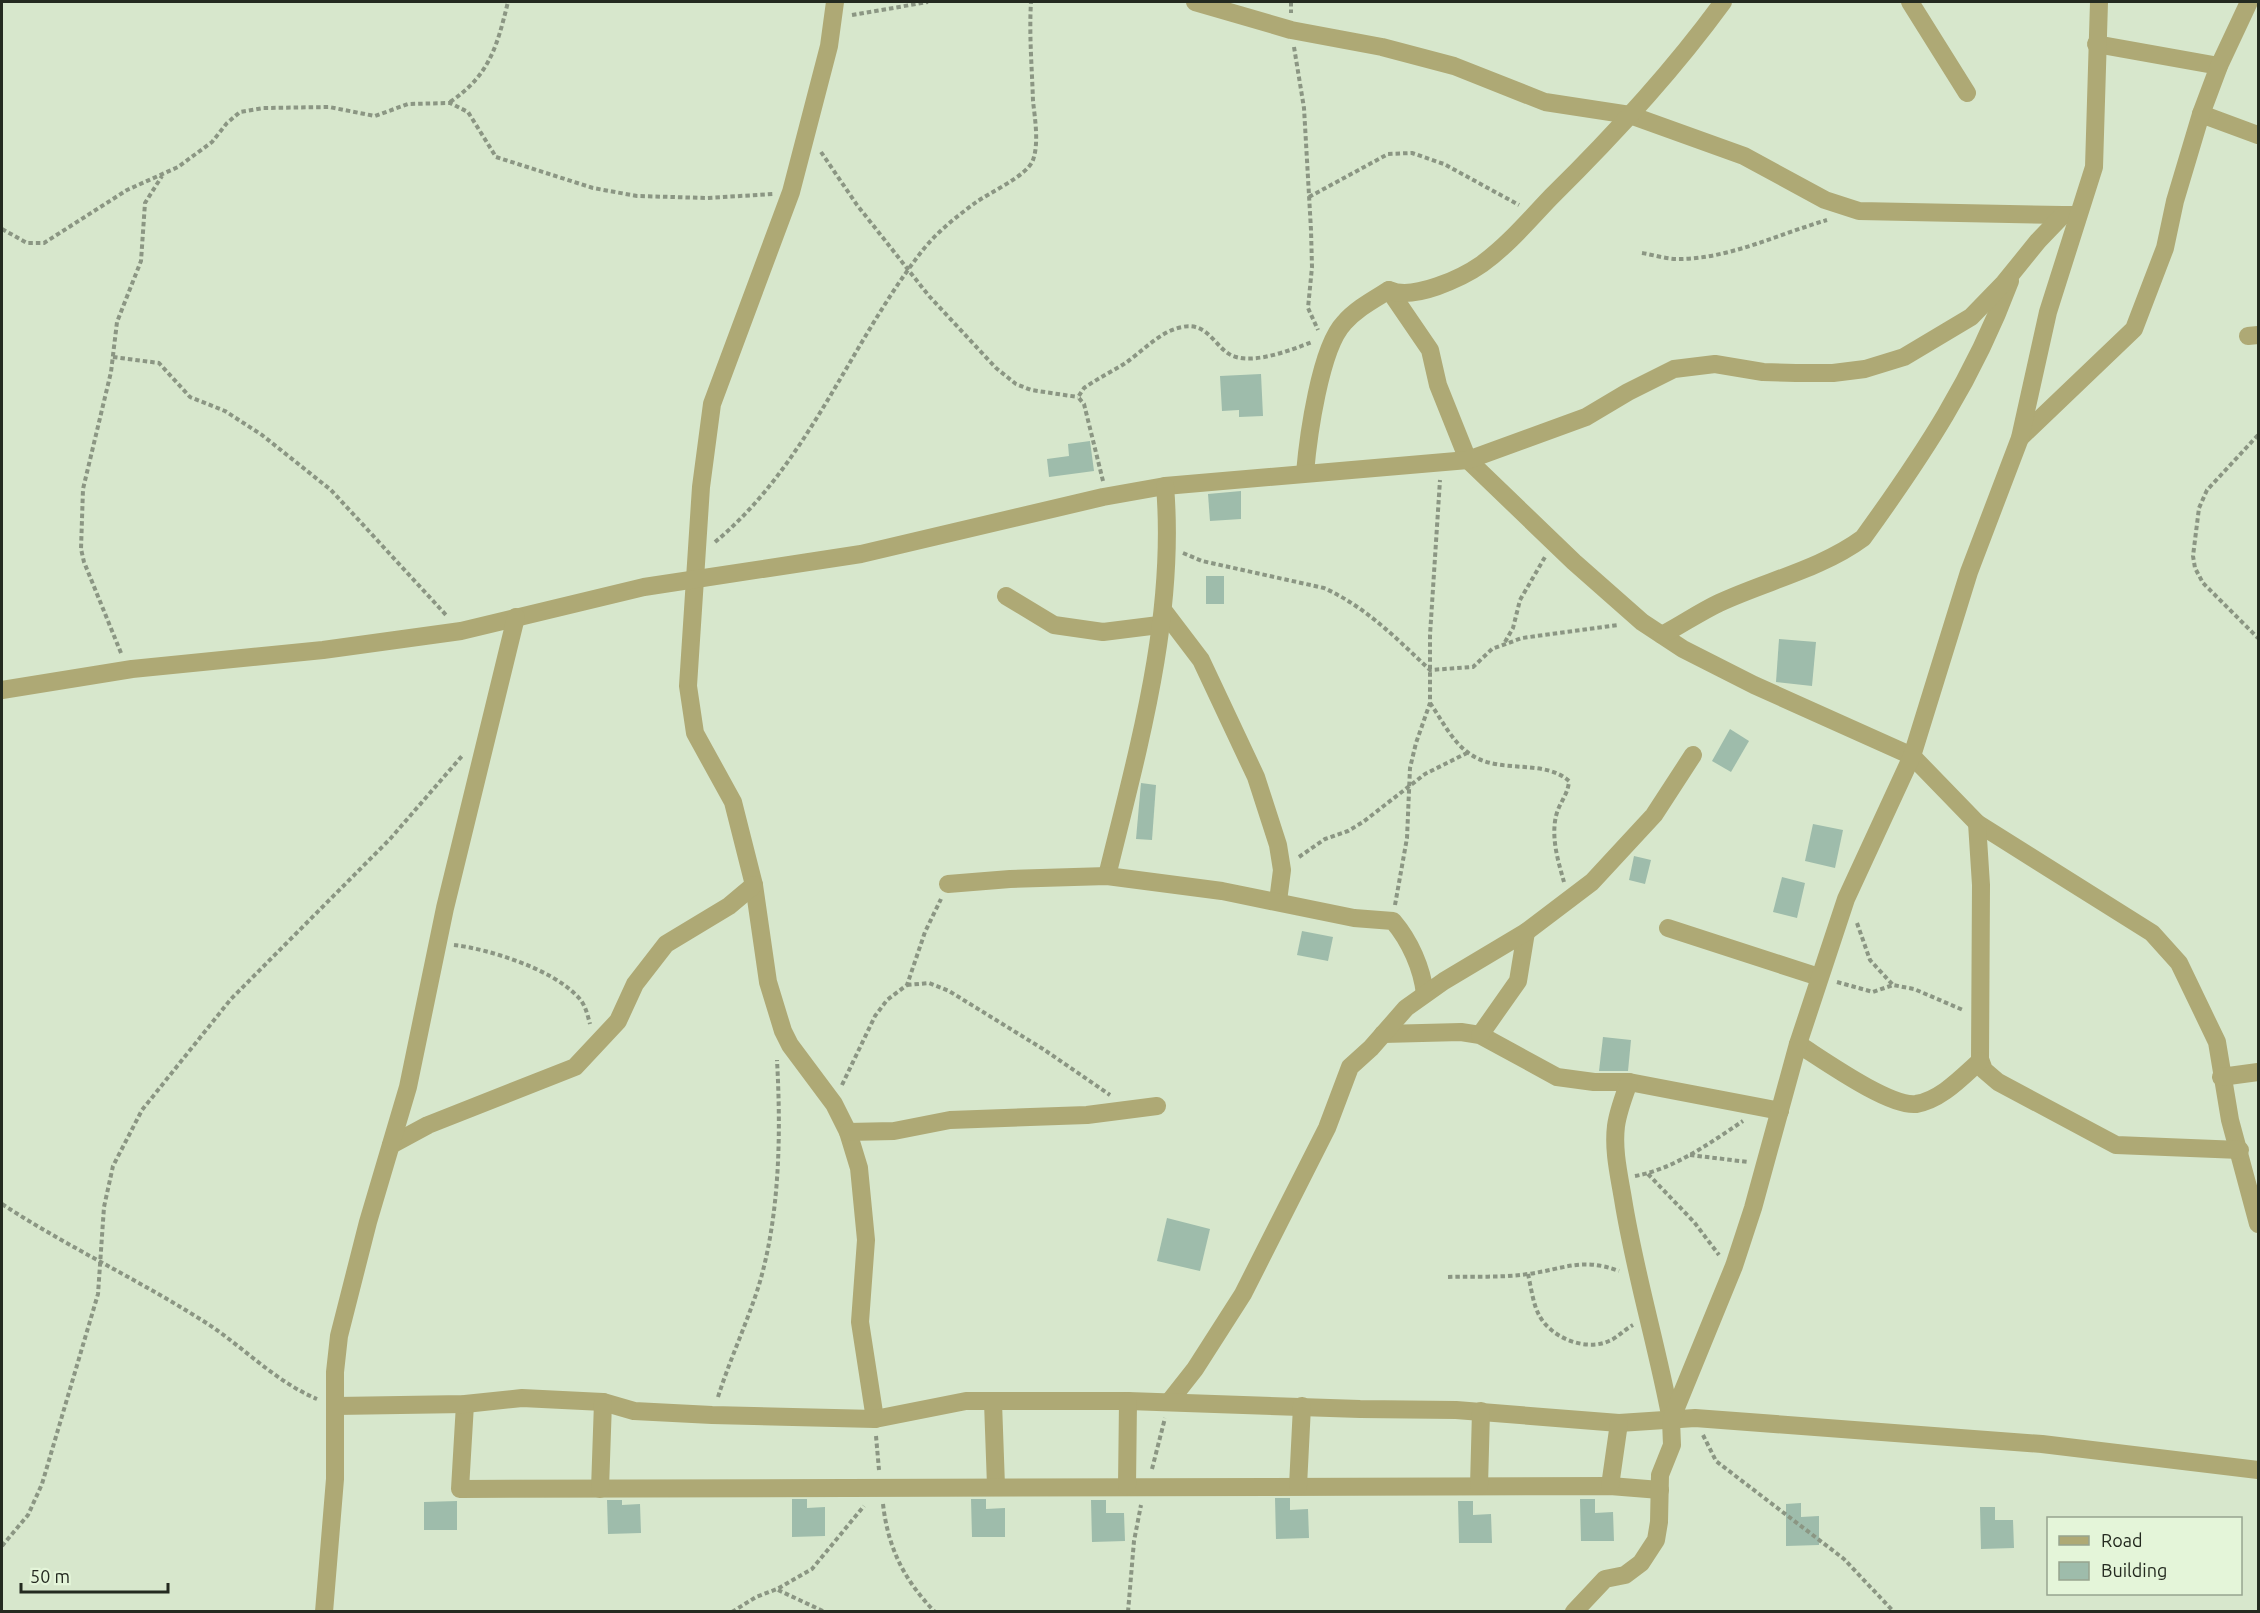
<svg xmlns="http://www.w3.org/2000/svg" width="2260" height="1613" viewBox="0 0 2260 1613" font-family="Ubuntu,sans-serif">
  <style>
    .building { fill: #9ebcab }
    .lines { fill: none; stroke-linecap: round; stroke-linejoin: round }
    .path { stroke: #8b9683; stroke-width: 4; stroke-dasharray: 4.5 3; stroke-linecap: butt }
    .minor { stroke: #aea975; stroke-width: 18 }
  </style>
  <rect width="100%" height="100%" fill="#d7e7cc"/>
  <g class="building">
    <path d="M1261,374L1263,416L1239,417V410L1222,411L1220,376Z"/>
    <path d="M1090,441L1094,471L1049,477L1047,459L1069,456L1068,444Z"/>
    <path d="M1241,491V519L1210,521L1208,494Z"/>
    <rect x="1206" y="576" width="18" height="28"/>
    <path d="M1779,639L1816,642L1812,686L1776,682Z"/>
    <path d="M1730,729L1749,741L1731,772L1712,761Z"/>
    <path d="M1141,783L1156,785L1152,840L1136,839Z"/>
    <path d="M1813,824L1843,830L1835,868L1805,861Z"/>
    <path d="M1634,856L1651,860L1645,884L1629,880Z"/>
    <path d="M1782,877L1805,883L1797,918L1773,912Z"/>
    <path d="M1302,931L1333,937L1328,961L1297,955Z"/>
    <path d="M1603,1037L1631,1040L1628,1071H1599Z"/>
    <path d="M1167,1218L1210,1229L1200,1271L1157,1261Z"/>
    <path d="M1275,1498H1290V1510L1308,1509L1309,1538L1276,1539Z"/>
    <path d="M792,1499H807V1508L825,1507V1536L792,1537Z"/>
    <path d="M971,1499H986V1509L1005,1508V1537H972Z"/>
    <path d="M1580,1499H1595V1513L1613,1512L1614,1541H1581Z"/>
    <path d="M607,1500H622V1505L640,1504L641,1533L608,1534Z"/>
    <path d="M1091,1500H1106V1513H1124L1125,1541L1092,1542Z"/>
    <path d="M457,1501V1530H424V1502Z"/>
    <path d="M1458,1501H1473V1515L1491,1514L1492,1543H1459Z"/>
    <path d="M1801,1503V1517L1819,1516V1545L1786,1546V1504Z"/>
    <path d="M1980,1507H1995V1520H2013L2014,1548L1981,1549Z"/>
  </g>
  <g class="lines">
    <g class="path">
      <path d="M1291,2V13"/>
      <path d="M852,15L928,2"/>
      <path d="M1294,47L1304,108L1311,230L1312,267L1308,308L1318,330"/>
      <path d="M450,102C490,75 497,46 508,2"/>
      <path d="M821,152L857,205L929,296L996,368L1016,384L1031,390L1078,397"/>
      <path d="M1309,197L1388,154L1412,153L1444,164L1519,205"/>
      <path d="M2,229L27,243H44L127,190L178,167L212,142L227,123L240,112L263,108L329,107L375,116L408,104L450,103L468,112L496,157L593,188L637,196L707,198L773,194"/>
      <path d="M1642,253C1654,255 1666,259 1678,259C1729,259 1779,234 1827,220"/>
      <path d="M113,357L159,363L190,397L225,411L262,435L331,490L446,615"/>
      <path d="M2258,435L2207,490L2199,508L2193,556L2195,568L2203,583L2258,638"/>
      <path d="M1103,481L1084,404L1078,397L1084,388C1097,379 1111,372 1124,364C1142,352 1160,331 1182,327C1210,321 1216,352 1236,357C1258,363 1291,350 1312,342"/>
      <path d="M715,542C808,465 849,345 922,251C937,232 956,217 975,203C990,192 1027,176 1033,160C1039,143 1035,119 1033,101C1032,68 1029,35 1031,2"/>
      <path d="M1183,553L1202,561L1324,588C1366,607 1397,639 1430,670L1473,667L1492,649L1522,638L1618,625"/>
      <path d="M1505,642L1513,628L1520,600L1545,557"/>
      <path d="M121,653L84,562L81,549L83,489L111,372L117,322L141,261L145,203L162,176"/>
      <path d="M1430,703C1442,720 1452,742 1470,754C1500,775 1543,758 1569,781C1568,795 1559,803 1556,816C1551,838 1558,861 1564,882"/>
      <path d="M1299,857L1325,839L1348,831L1363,822L1425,774L1467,753"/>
      <path d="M1395,905L1407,838L1410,768L1416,743L1430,703V635L1440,480"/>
      <path d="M1857,923L1870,960L1893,985"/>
      <path d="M454,945C489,949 551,969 576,995C585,1003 587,1013 590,1024"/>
      <path d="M1837,982L1873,992L1893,985L1914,989L1963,1010"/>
      <path d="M907,985L929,983L949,991L1043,1049L1110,1095"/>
      <path d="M842,1085L875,1016L887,1000L907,985L925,932L941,899"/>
      <path d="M1690,1155L1748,1162"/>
      <path d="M1648,1174L1694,1222L1719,1255"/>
      <path d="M1635,1176C1674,1169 1710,1143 1743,1121"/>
      <path d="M2,1204C66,1246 135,1278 200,1319C240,1343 272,1380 317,1399"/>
      <path d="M1528,1274C1531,1287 1533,1304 1539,1315C1550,1337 1585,1352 1609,1341C1617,1338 1624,1330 1633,1325"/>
      <path d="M1448,1277C1474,1276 1502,1278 1528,1274C1564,1269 1582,1257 1619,1271"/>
      <path d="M718,1397C730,1359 747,1323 759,1285C780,1214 781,1133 777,1060"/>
      <path d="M1703,1435L1716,1461L1844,1559L1894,1612"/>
      <path d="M876,1436L879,1470"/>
      <path d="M1152,1469L1165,1418"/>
      <path d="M883,1504C888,1548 904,1580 935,1612"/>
      <path d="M2,1546L28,1515L42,1484L98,1294L104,1207L113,1166L142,1110L231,999L390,839L462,756"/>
      <path d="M778,1590L825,1612"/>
      <path d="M732,1612L756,1597L777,1589L812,1569L864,1506"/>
      <path d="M1128,1612L1134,1541L1141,1505"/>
    </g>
    <g class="minor">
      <path d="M835,2L829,46L791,192L712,404L701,487L688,686L695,733L733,802L754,885L768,982L783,1031L790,1045L834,1104L848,1132L859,1168L866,1240L860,1322L875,1419"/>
      <path d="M1195,2L1291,30L1382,47L1454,66L1545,102L1630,115L1744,156L1825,200L1859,211L2063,215"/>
      <path d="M1910,2L1967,93"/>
      <path d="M2096,44L2219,66"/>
      <path d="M2201,114L2258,135"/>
      <path d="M1389,290L1430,350L1438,385L1468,460L1574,562L1642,622L1683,649L1754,685L1912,756L1977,823L2152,933L2179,963L2217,1042L2230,1120L2258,1224"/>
      <path d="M2248,336L2258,335"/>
      <path d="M2020,438L2134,329L2165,248L2175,201L2201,114L2219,66L2249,2"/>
      <path d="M1305,473C1308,438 1320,348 1344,323C1356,309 1373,300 1389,290C1413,301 1462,278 1482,264C1508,245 1529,220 1551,197C1613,136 1672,72 1723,2"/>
      <path d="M1006,596L1054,625L1103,632L1159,625"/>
      <path d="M1163,610L1201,660L1256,777L1278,845L1282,870L1278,901"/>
      <path d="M1662,635C1681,625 1700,612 1719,603C1766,581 1821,569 1863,538C1923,455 1974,378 2010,281"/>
      <path d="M2,690L132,669L323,650L461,631L644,587L861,554L1103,497L1165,486L1468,460L1586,417L1628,392L1674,369L1715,364L1763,372L1796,373H1833L1865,369L1904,357L1971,317L2004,283L2038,241L2063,215H2077"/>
      <path d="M1977,823L1981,885L1980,1059L1984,1070L1998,1082L2116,1145L2240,1150"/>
      <path d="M1107,876C1138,749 1176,618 1165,486"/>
      <path d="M948,884L1010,879L1107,876L1222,891L1354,918L1393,921C1410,941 1422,968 1425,994"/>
      <path d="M1668,928L1819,977"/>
      <path d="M1383,1034L1461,1032L1480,1035L1557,1077L1594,1082H1629L1780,1111"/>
      <path d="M1480,1035L1518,981L1526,932"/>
      <path d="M1798,1044C1822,1059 1889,1107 1916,1104C1941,1100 1962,1077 1980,1061"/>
      <path d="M2221,1077L2258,1072"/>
      <path d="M1629,1082C1624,1096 1618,1111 1616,1126C1613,1150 1619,1175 1623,1199C1635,1274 1657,1345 1671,1420"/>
      <path d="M848,1132L894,1131L950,1120L1087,1115L1157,1106"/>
      <path d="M391,1145L428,1125L575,1067L618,1021L635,984L666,944L729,906L754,885"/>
      <path d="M993,1402L996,1486"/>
      <path d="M1169,1402L1195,1369L1243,1294L1327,1128L1350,1067L1371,1048L1406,1008L1444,981L1526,932L1592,882L1654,815L1693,755"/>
      <path d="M465,1404L460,1489L1610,1486L1660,1490"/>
      <path d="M336,1406L465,1404L522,1398L603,1402L634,1411L712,1415L875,1419L966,1401H1128L1360,1409L1456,1410L1619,1423L1695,1418L2042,1444L2258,1470"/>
      <path d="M1127,1486L1128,1401"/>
      <path d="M1298,1486L1302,1406"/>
      <path d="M1479,1486L1481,1411"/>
      <path d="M1610,1486L1619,1423"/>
      <path d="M600,1489L603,1402"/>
      <path d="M324,1612L335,1479V1372L339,1336L368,1222L408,1087L445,908L516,617"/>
      <path d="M1574,1612L1605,1579L1625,1575L1641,1563L1656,1540L1659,1522L1660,1475L1672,1445L1671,1420L1734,1266L1753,1208L1798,1044L1846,899L1912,756L1969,572L2020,438L2048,312L2094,167L2099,2"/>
    </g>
  </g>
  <rect width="2260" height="1613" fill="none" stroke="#242a20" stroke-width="6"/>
  <rect x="2047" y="1517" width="195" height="78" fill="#e4f5d9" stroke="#97a48f" stroke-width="1.5"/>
  <rect x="2059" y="1536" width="30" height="9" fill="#aea975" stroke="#97a48f" stroke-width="1.5"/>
  <text x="2101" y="1547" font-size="18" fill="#242a20">Road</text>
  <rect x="2059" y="1562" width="30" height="18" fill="#9ebcab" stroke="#97a48f" stroke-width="1.5"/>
  <text x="2101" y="1577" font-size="18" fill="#242a20">Building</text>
  <path d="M21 1583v9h147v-9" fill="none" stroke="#242a20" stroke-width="3"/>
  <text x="30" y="1583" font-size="18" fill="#242a20" stroke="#e4f5d9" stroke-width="4.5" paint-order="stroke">50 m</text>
</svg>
